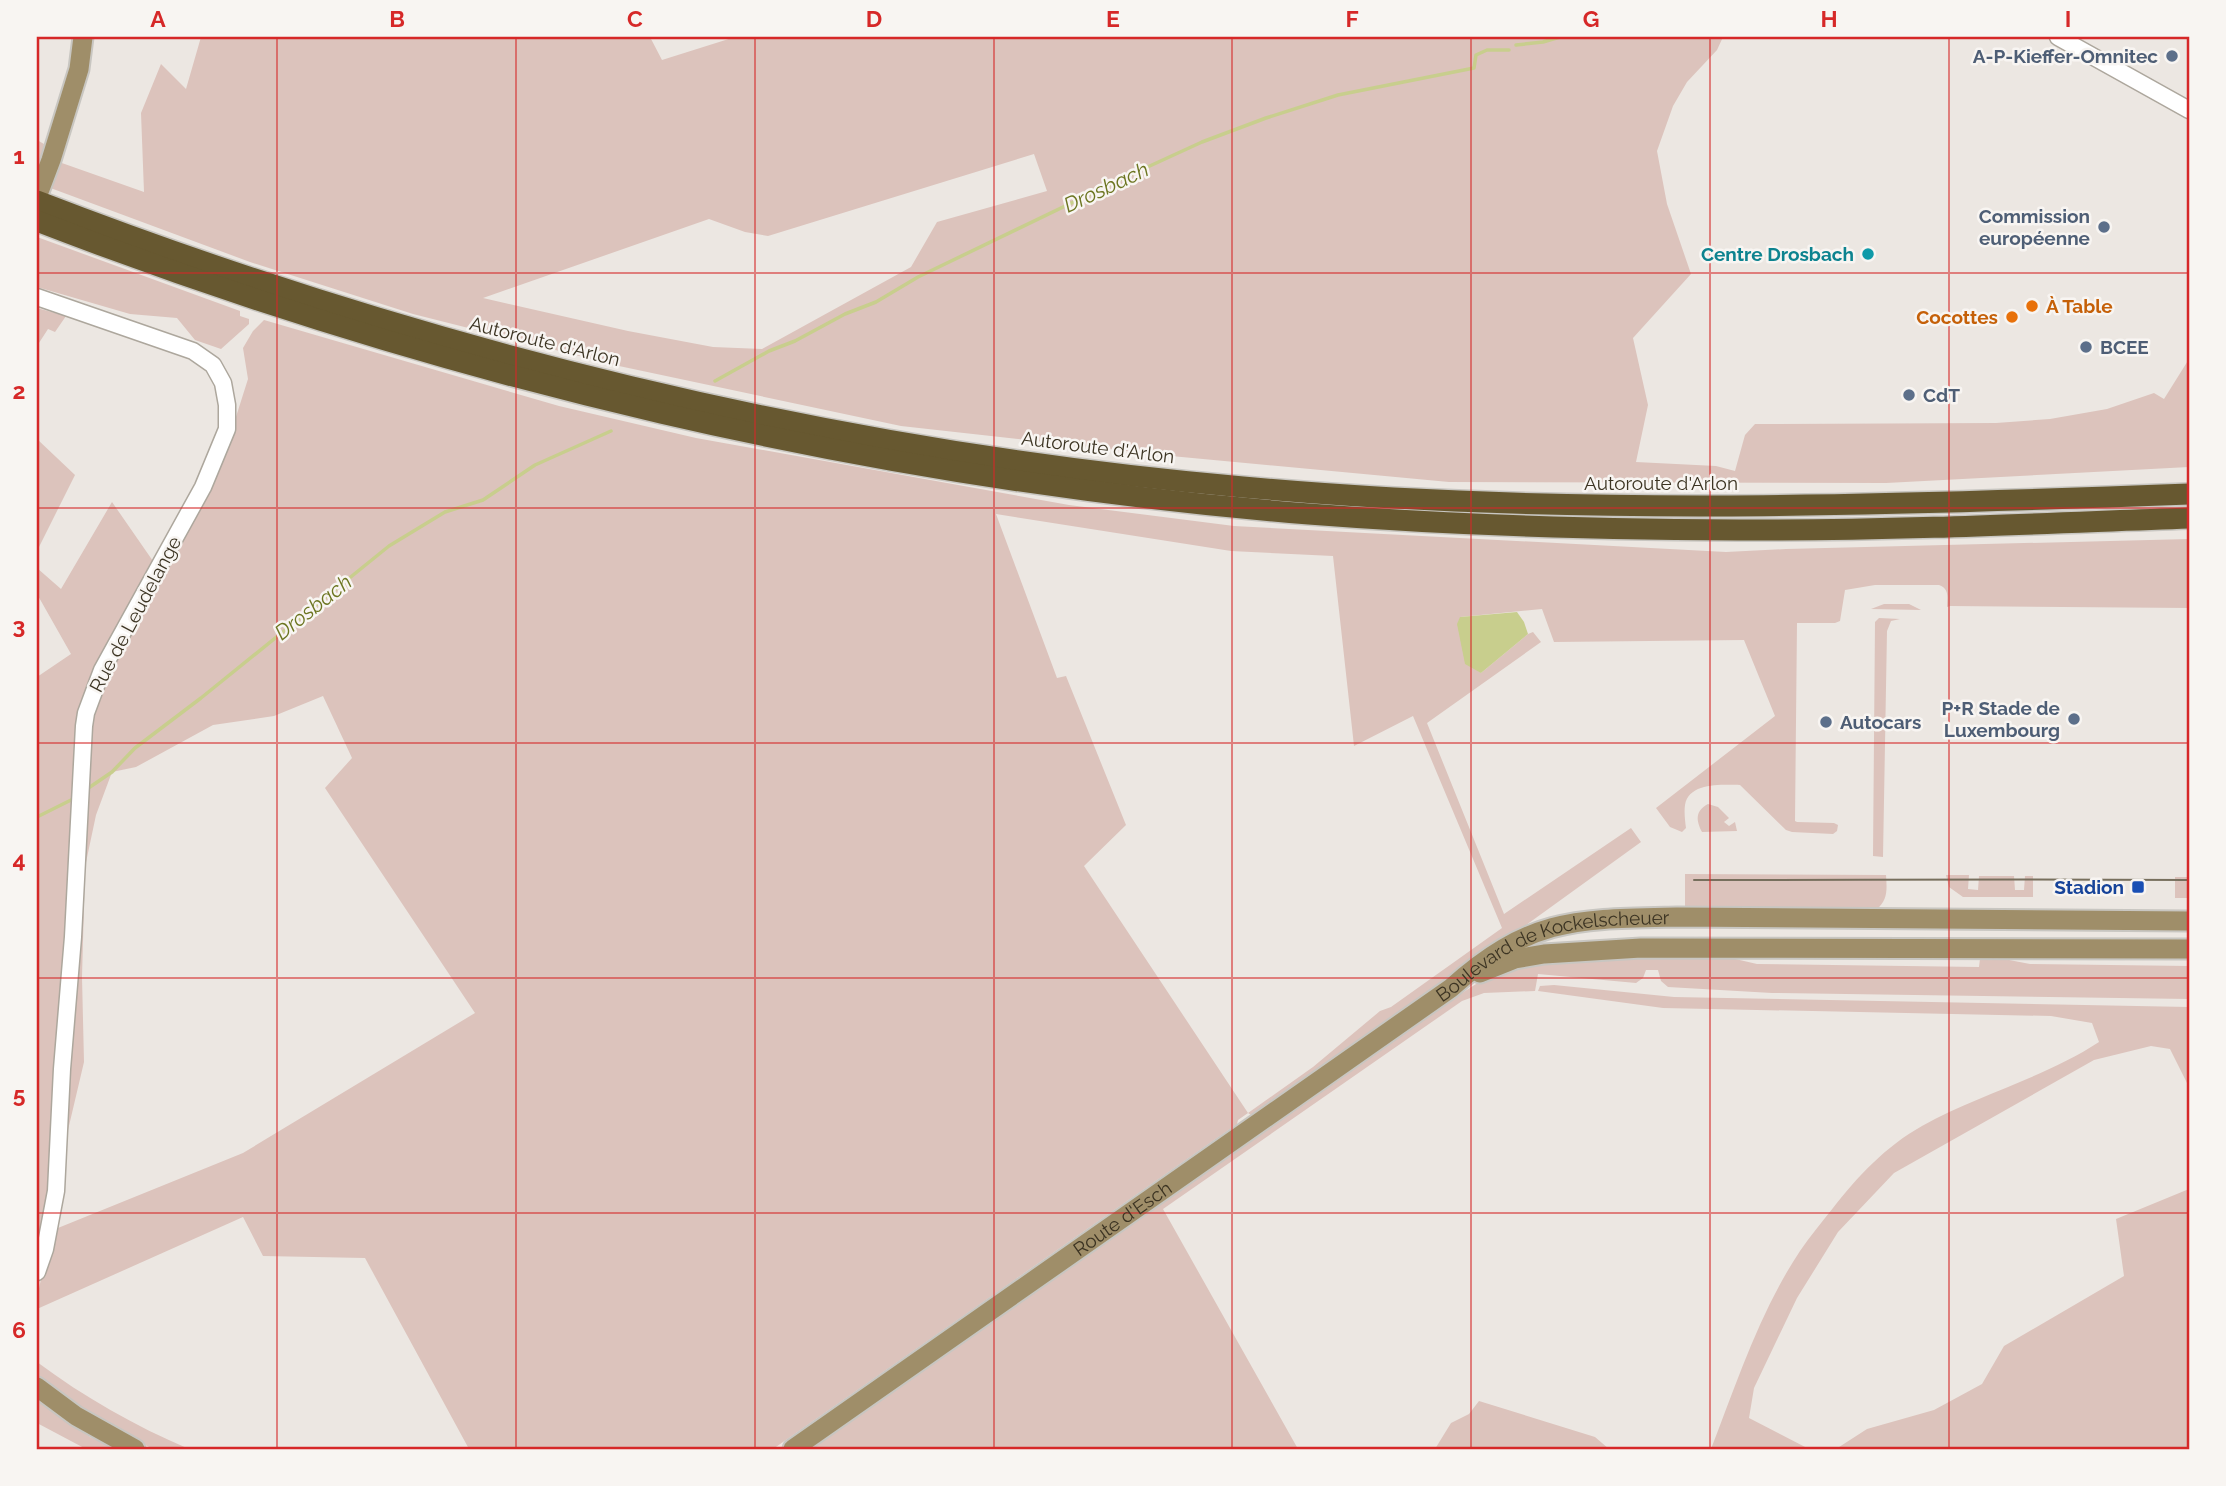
<svg xmlns="http://www.w3.org/2000/svg" width="2226" height="1486" viewBox="0 0 2226 1486" font-family="Raleway,sans-serif">
  <style>
    .green { fill: #dcc3bc; fill-rule: evenodd }
    .water { fill: #c8ce8d }
    .lines { fill: none; stroke-linecap: round; stroke-linejoin: round }
    .stream { stroke: #c8ce8d; stroke-width: 3.5 }
    .minor-casing { stroke: #ada79d; stroke-width: 19 }
    .major-casing { stroke: #c8c6c1; stroke-width: 23 }
    .highway-casing { stroke: #c8c6c1; stroke-width: 24 }
    .minor { stroke: #fff; stroke-width: 16 }
    .major { stroke: #9f8e69; stroke-width: 19 }
    .highway { stroke: #675830; stroke-width: 21 }
    .tram { stroke: #776f5d; stroke-width: 2 }
    .grid { fill: none; stroke: #d62828; stroke-width: 2; stroke-opacity: 0.55 }
    .service-dot { fill: #5c6f8a; stroke: #f8f5f2; stroke-width: 2.5 }
    .culture-dot { fill: #0f9aa8; stroke: #f8f5f2; stroke-width: 2.5 }
    .food-dot { fill: #e8710a; stroke: #f8f5f2; stroke-width: 2.5 }
    .transit-dot { fill: #1a4fb4; stroke: #f8f5f2; stroke-width: 2.5 }
    .labels { text-anchor: middle; dominant-baseline: central; stroke-width: 5; stroke-linejoin: round; paint-order: stroke }
    .service-label { font-size: 19px; font-weight: bold; fill: #4e5e75; stroke: #f8f5f2; text-anchor: end }
    .culture-label { font-size: 19px; font-weight: bold; fill: #0d838f; stroke: #f8f5f2; text-anchor: end }
    .food-label { font-size: 19px; font-weight: bold; fill: #c56008; stroke: #f8f5f2; text-anchor: start }
    .street-label { font-size: 19px; fill: #3c3423; stroke: #f8f5f2 }
    .transit-label { font-size: 19px; font-weight: bold; fill: #164399; stroke: #f8f5f2; text-anchor: end }
    .water-label { font-size: 21px; font-style: italic; fill: #6c7520; stroke: #f8f5f2 }
    .neatline { fill: none; stroke: #d62828; stroke-width: 2.5 }
    .grid-label { font-size: 23px; text-anchor: middle; font-weight: bold; fill: #d62828 }
  </style>
  <rect width="100%" height="100%" fill="#ece7e2"/>
  <g class="green">
    <path d="M201,37H650L662,60L735,37H1723L1717,50L1687,82L1673,106L1657,151L1667,204L1691,274L1633,338L1648,405L1636,462L1716,466L1735,471L1745,435L1755,424L1996,423L2050,419L2107,409L2154,393L2164,399L2189,359V467L1886,483L1449,482L1171,456L901,426L619,366L413,314L250,262L37,183V140L44,144L42,156L144,192L141,113L161,64L186,89ZM1034,154L1047,191L937,222L911,267L762,349L713,347L628,331L483,298L709,219L745,232L768,236Z"/>
    <path d="M37,237L240,311V316L249,319V324L221,349L195,340L177,318L130,314L37,287Z"/>
    <path d="M37,308L66,316L55,332L48,329L37,346Z"/>
    <path d="M264,320L559,406L696,438L1069,505L1234,526L1726,552L1786,549L2189,539V608L1950,606L1947,607C1947,598 1950,589 1939,585H1875L1845,590L1840,621L1835,623H1797L1795,821L1797,822L1834,823L1838,825L1837,831L1833,834L1792,832L1786,830L1740,785C1723,785 1689,782 1685,805C1684,812 1685,820 1686,828L1682,832L1670,827L1656,808L1775,716L1744,640L1554,642L1542,609L1460,617L1481,673L1528,634L1533,632L1541,642L1427,723L1504,914L1631,828L1641,842L1414,1006L1251,1115L1248,1113L1238,1120L1237,1124L773,1449H469L365,1258L263,1256L243,1217L37,1309C37,1282 49,1257 53,1230L243,1153L475,1013L325,788L352,758L323,696L274,716L213,725L136,767L112,772L96,815L85,867L82,977L84,1062L64,1147L92,707L235,420L248,379L243,348L253,331ZM996,514L1231,551L1333,556L1354,746L1413,716L1502,928L1391,1007L1380,1011L1313,1067L1248,1113L1084,866L1126,825L1066,676L1057,678Z"/>
    <path d="M37,439L75,475L37,551Z"/>
    <path d="M112,502L155,564L94,671L86,688L76,731L75,836L51,1196L37,1259V677L71,654L37,594V568L61,589Z"/>
    <path d="M1884,604H1909L1921,610L1871,609Z"/>
    <path d="M1879,618L1900,619L1891,621L1887,631L1883,857L1873,856L1875,622Z"/>
    <path d="M1708,804L1718,807L1729,818L1724,822L1729,826L1735,822L1737,831L1702,832C1696,820 1695,811 1708,804Z"/>
    <path d="M1685,874L1886,875C1887,890 1888,900 1876,910L1685,912Z"/>
    <path d="M1946,875H1969L1968,889L1978,890L1979,876H2014L2015,890H2024L2025,876H2033V897H1963L1949,887Z"/>
    <rect x="2175" y="877" width="14" height="21"/>
    <path d="M1552,957L1731,958L1757,964L1979,967L1980,959H2004L2030,964L2189,966V999L1772,993L1668,987L1661,981L1658,970H1646L1643,978L1636,983L1538,974L1535,991L1484,993L1462,1001L1163,1209L1298,1449H811L1440,1007L1498,970Z"/>
    <path d="M1554,985L1674,997L2189,1007V1087L2170,1049L2151,1046L2094,1060L1894,1173L1838,1232L1797,1298L1754,1388L1749,1418L1809,1449H1711C1737,1382 1760,1311 1800,1251C1810,1236 1822,1222 1833,1208C1857,1177 1886,1146 1922,1126C1979,1094 2044,1078 2099,1042L2092,1023L2051,1016L1663,1008L1538,991L1540,986Z"/>
    <path d="M2189,1189V1449H1836L1867,1429L1934,1410L1982,1384L2004,1346L2124,1276L2116,1219Z"/>
    <path d="M37,1362C84,1397 135,1426 189,1449H154L147,1446L86,1412L37,1377Z"/>
    <path d="M37,1399L90,1437L116,1449H86L37,1423Z"/>
    <path d="M1479,1401L1595,1437L1609,1449H1435L1451,1423L1469,1414Z"/>
  </g>
  <path class="water" d="M1517,612L1524,622L1528,634L1481,673L1465,664L1457,624L1460,617Z"/>
  <g class="lines">
    <g class="stream">
      <path d="M1516,45L1543,42L1560,37"/>
      <path d="M715,381L769,351L795,341L845,314L876,302L918,277L1117,181L1202,142L1266,118L1338,95L1474,68L1476,55L1487,50H1509"/>
      <path d="M87,789L112,772L135,748L201,698L389,546L445,512L483,500L535,465L611,431"/>
      <path d="M37,817L75,798"/>
    </g>
    <defs>
      <g id="minor">
        <path d="M2058,37L2189,110"/>
        <path d="M37,297L193,351L213,365L223,383L227,405V429L203,487L102,670L86,713L84,726L73,937L62,1069L56,1191L45,1249L37,1272"/>
      </g>
      <g id="major">
        <path d="M37,197L51,160L79,69L83,37"/>
        <path d="M1480,973L1515,959L1544,954L1641,948L2189,949"/>
        <path d="M37,1387L76,1416L135,1449"/>
        <path id="s1" d="M793,1449L1451,988C1530,917 1577,919 1677,917L2189,921"/>
      </g>
      <g id="highway">
        <path d="M37,201C423,350 830,451 1243,487C1558,516 1874,506 2189,494"/>
        <path d="M37,221C444,378 873,479 1309,514C1462,526 1617,530 1771,530C1910,530 2050,523 2189,518"/>
      </g>
    </defs>
    <use href="#minor" class="minor-casing"/>
    <use href="#major" class="major-casing"/>
    <use href="#highway" class="highway-casing"/>
    <use href="#minor" class="minor"/>
    <use href="#major" class="major"/>
    <use href="#highway" class="highway"/>
    <path class="tram" d="M1694,880C1859,880 2024,879 2189,880"/>
  </g>
  <path class="grid" d="M277,37V1449M516,37V1449M755,37V1449M994,37V1449M1232,37V1449M1471,37V1449M1710,37V1449M1949,37V1449M37,273H2189M37,508H2189M37,743H2189M37,978H2189M37,1213H2189"/>
  <g class="service-dot">
    <circle cx="2172" cy="56" r="7"/>
    <circle cx="2104" cy="227" r="7"/>
    <circle cx="2086" cy="347" r="7"/>
    <circle cx="1909" cy="395" r="7"/>
    <circle cx="2074" cy="719" r="7"/>
    <circle cx="1826" cy="722" r="7"/>
  </g>
  <circle class="culture-dot" cx="1868" cy="254" r="7"/>
  <g class="food-dot">
    <circle cx="2032" cy="306" r="7"/>
    <circle cx="2012" cy="317" r="7"/>
  </g>
  <rect class="transit-dot" x="2131" y="880" width="14" height="14" rx="3.5"/>
  <g class="labels">
    <g class="service-label">
      <text x="2158" y="56">A-P-Kieffer-Omnitec</text>
      <text x="2090" y="216">Commission<tspan x="2090" dy="22">européenne</tspan></text>
      <text x="2100" y="347" text-anchor="start">BCEE</text>
      <text x="1923" y="395" text-anchor="start">CdT</text>
      <text x="2060" y="708">P+R Stade de<tspan x="2060" dy="22">Luxembourg</tspan></text>
      <text x="1840" y="722" text-anchor="start">Autocars</text>
    </g>
    <g class="culture-label">
      <text x="1854" y="254">Centre Drosbach</text>
    </g>
    <g class="food-label">
      <text x="2046" y="306">À Table</text>
      <text x="1998" y="317" text-anchor="end">Cocottes</text>
    </g>
    <g class="street-label">
      <text transform="translate(545 341) rotate(14)">Autoroute d'Arlon</text>
      <text transform="translate(1098 447) rotate(7)">Autoroute d'Arlon</text>
      <text x="1661" y="483">Autoroute d'Arlon</text>
      <text transform="translate(135 614) rotate(-62)">Rue de Leudelange</text>
      <text stroke="none"><textPath href="#s1" startOffset="914">Boulevard de Kockelscheuer</textPath></text>
      <text stroke="none"><textPath href="#s1" startOffset="402">Route d'Esch</textPath></text>
    </g>
    <g class="transit-label">
      <text x="2124" y="887">Stadion</text>
    </g>
    <g class="water-label">
      <text transform="translate(1106 187) rotate(-25)">Drosbach</text>
      <text transform="translate(313 607) rotate(-38)">Drosbach</text>
    </g>
  </g>
  <rect width="2226" height="1486" fill="none" stroke="#f8f5f2" stroke-width="77"/>
  <rect x="38" y="38" width="2150" height="1410" class="neatline"/>
  <g class="grid-label">
    <text x="158" y="27">A</text>
    <text x="397" y="27">B</text>
    <text x="635" y="27">C</text>
    <text x="874" y="27">D</text>
    <text x="1113" y="27">E</text>
    <text x="1352" y="27">F</text>
    <text x="1591" y="27">G</text>
    <text x="1829" y="27">H</text>
    <text x="2068" y="27">I</text>
    <text x="19" y="164">1</text>
    <text x="19" y="399">2</text>
    <text x="19" y="634">3</text>
    <text x="19" y="868">4</text>
    <text x="19" y="1103">5</text>
    <text x="19" y="1338">6</text>
  </g>
</svg>
